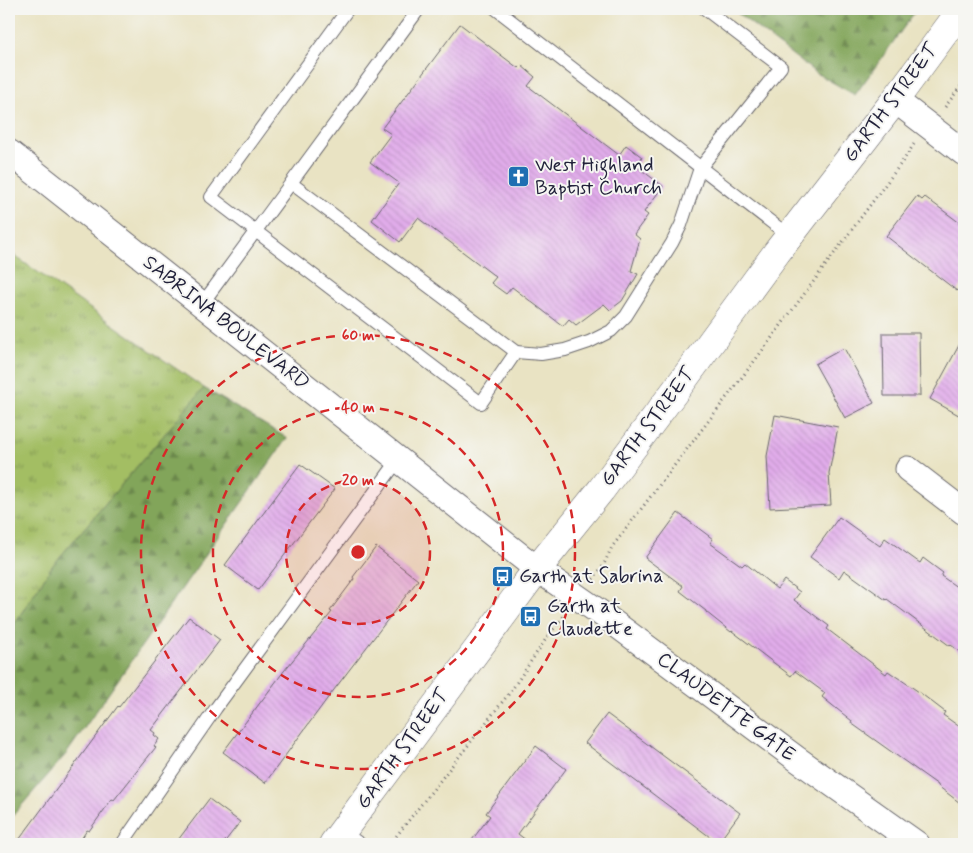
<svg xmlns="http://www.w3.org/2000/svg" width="973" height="853" viewBox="0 0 973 853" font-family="Mynerve,sans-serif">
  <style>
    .grass { fill: url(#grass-tufts); stroke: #627050 }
    .forest { fill: url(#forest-firs); stroke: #52644a }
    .building { fill: url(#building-back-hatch) }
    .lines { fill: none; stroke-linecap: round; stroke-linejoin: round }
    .lane-casing { stroke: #68666b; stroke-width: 14 }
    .street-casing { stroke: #68666b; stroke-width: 27 }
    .secondary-casing { stroke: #68666b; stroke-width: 29 }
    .path { stroke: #68666b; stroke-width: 3; stroke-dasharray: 1 4; stroke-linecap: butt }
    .lane { stroke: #fff; stroke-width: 12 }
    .street { stroke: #fff; stroke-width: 25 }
    .secondary { stroke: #fff; stroke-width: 28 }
    .ring { fill: none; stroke: #d62828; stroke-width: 2.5; stroke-dasharray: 9 6 }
    .labels { text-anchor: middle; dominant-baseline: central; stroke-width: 4; stroke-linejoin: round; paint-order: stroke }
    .street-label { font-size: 20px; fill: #22223b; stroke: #f6f6f2 }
    .poi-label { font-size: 20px; fill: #22223b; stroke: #f6f6f2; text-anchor: start }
    .centre { fill: #d62828; stroke: #f6f6f2; stroke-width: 2.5 }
    .ring-label { font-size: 15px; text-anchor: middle; font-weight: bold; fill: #d62828; stroke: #f6f6f2; stroke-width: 4; stroke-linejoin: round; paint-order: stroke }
  </style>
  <defs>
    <pattern id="grass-tufts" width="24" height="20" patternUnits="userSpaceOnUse" patternTransform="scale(1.25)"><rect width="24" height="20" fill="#a3be64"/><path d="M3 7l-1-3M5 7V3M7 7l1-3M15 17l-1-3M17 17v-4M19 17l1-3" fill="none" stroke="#849a54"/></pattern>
    <pattern id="forest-firs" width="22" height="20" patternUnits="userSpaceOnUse" patternTransform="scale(1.25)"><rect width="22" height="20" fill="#82a55a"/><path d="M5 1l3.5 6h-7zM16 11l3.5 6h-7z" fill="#6a864c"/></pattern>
    <pattern id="building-back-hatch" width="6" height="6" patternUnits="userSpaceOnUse" patternTransform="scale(1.25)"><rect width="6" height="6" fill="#e1acea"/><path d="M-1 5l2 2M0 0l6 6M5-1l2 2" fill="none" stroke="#c194ca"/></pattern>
  </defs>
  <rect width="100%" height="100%" fill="#f6f6f2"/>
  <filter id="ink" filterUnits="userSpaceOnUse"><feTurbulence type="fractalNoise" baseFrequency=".02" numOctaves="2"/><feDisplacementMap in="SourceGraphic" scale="10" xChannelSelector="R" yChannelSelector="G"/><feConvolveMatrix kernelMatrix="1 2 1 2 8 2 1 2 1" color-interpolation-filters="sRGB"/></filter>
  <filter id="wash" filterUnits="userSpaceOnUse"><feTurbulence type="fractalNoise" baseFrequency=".0096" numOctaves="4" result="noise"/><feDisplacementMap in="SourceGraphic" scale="20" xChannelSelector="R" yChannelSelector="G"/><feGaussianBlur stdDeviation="1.12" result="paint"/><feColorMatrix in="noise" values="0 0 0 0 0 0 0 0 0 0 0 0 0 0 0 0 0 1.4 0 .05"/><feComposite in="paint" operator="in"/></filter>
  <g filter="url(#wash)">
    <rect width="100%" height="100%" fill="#e9e3c3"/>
    <path class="grass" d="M9,252L204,388L53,565L9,632Z"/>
    <g class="forest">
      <path d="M732,9H917L855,95L816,73Z"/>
      <path d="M204,388L287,438L67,753L9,820V632L53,565Z"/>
    </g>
    <g id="blocks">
      <g class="building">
        <path d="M460,24L518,68L521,65L535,77L528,86L619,155L626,145L642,157L636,166L663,186L644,212L648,215L634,234L640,239L631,271L638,274L622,301L610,310L604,304L576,325L569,319L563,326L512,287L506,294L491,283L496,277L418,218L400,242L372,220L399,183L370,162L391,134L382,128Z"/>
        <path d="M917,196L922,200L925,197L964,226V281L957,291L886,236Z"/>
        <path d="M883,333H919L920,396H884Z"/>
        <path d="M964,336V418L930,399Z"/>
        <path d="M844,348L874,403L845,418L815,364Z"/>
        <path d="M775,415L838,427L829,473L831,505L770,508L767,456Z"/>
        <path d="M300,464L335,489L258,590L225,565Z"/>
        <path d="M678,513L713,539L710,543L742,566L745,563L777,589L784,580L800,592L794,600L829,626L827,629L886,674L888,671L919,692L945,712L943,715L964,730V806L938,786V785L851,723L852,721L822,697L825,693L795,671L791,676L732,631L731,632L706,612V611L680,591L683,586L645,558Z"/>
        <path d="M839,517L880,546L885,538L920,563L923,558L943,573L941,576L964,592V655L951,645L950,646L887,599L886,600L844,570L839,578L810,557Z"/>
        <path d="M376,547L418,580L327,699L265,783L223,752L284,671L332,612L330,611L354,579L353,577Z"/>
        <path d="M189,617L220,640L151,730L155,733L154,735L159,739L154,746L156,747L114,800L112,799L89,831L87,830L78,844H16L118,706L119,707Z"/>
        <path d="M607,714L740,813L718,843L585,743Z"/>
        <path d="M536,746L566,769L518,834L531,844H469L490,816L486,813Z"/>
        <path d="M209,799L240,822L223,844H175Z"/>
      </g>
    </g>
  </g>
  <g filter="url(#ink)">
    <use href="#blocks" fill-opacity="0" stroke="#68666b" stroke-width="1"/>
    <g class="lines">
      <defs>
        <g id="lane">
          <path d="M496,9L789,236"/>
          <path d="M291,183L516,352L481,403L211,197L348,9"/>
          <path d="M202,304L419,9"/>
          <path d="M516,352L541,354L565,350L589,342L611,331L626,316L672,243L681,225L700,168L781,67L705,9"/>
          <path d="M343,832L360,844"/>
          <path d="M122,844L216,708L399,459"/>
        </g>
        <g id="street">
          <path d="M895,100L964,153"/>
          <path d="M9,152L537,569L602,614L797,759L917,844"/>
          <path d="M908,469L964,512"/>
        </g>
        <path id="secondary" d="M333,844L537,569L601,490L684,379L777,252L895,100L962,9"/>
      </defs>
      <use href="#lane" class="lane-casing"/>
      <use href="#street" class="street-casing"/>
      <use href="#secondary" class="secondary-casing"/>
      <g class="path">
        <path d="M945,107L964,82"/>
        <path d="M593,579L603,566L612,547L759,355L905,158L914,144"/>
        <path d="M390,844L511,691L548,636L564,616"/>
      </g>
      <use href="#lane" class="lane"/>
      <use href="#street" class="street"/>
      <use href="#secondary" class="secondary"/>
    </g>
  </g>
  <circle cx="358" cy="552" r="72" fill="#d62828" fill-opacity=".12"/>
  <g class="ring">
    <circle cx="358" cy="552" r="72"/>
    <circle cx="358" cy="552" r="145"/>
    <circle cx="358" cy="552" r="217"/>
  </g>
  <defs>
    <symbol id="church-square" viewBox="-11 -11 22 22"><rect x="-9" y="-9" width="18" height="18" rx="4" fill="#1f6fb2" stroke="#f6f6f2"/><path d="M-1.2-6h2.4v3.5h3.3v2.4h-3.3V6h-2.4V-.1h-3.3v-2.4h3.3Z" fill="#fff"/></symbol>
    <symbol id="bus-square" viewBox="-11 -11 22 22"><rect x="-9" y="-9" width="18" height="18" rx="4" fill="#1f6fb2" stroke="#f6f6f2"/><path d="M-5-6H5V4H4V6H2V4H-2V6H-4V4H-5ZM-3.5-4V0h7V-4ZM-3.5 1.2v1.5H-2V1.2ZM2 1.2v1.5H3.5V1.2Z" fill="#fff"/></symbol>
  </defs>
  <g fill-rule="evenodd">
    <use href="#church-square" x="506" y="164" width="25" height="25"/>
    <use href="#bus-square" x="490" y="564" width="25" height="25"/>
    <use href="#bus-square" x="518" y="604" width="25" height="25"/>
  </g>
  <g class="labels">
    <g class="street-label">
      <text transform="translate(891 103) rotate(-53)">GARTH STREET</text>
      <text transform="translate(226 323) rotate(38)">SABRINA BOULEVARD</text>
      <text transform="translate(648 427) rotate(-53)">GARTH STREET</text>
      <text transform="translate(726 707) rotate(37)">CLAUDETTE GATE</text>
      <text transform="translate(403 749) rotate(-54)">GARTH STREET</text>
    </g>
    <g class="poi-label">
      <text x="535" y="165">West Highland<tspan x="535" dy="23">Baptist Church</tspan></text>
      <text x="519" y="576">Garth at Sabrina</text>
      <text x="547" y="606">Garth at<tspan x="547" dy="23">Claudette</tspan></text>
    </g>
  </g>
  <circle cx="358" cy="552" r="8" class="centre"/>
  <g class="ring-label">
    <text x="358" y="340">60 m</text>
    <text x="358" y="412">40 m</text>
    <text x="358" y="485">20 m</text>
  </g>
  <rect width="973" height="853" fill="none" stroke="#f6f6f2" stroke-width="30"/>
</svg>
